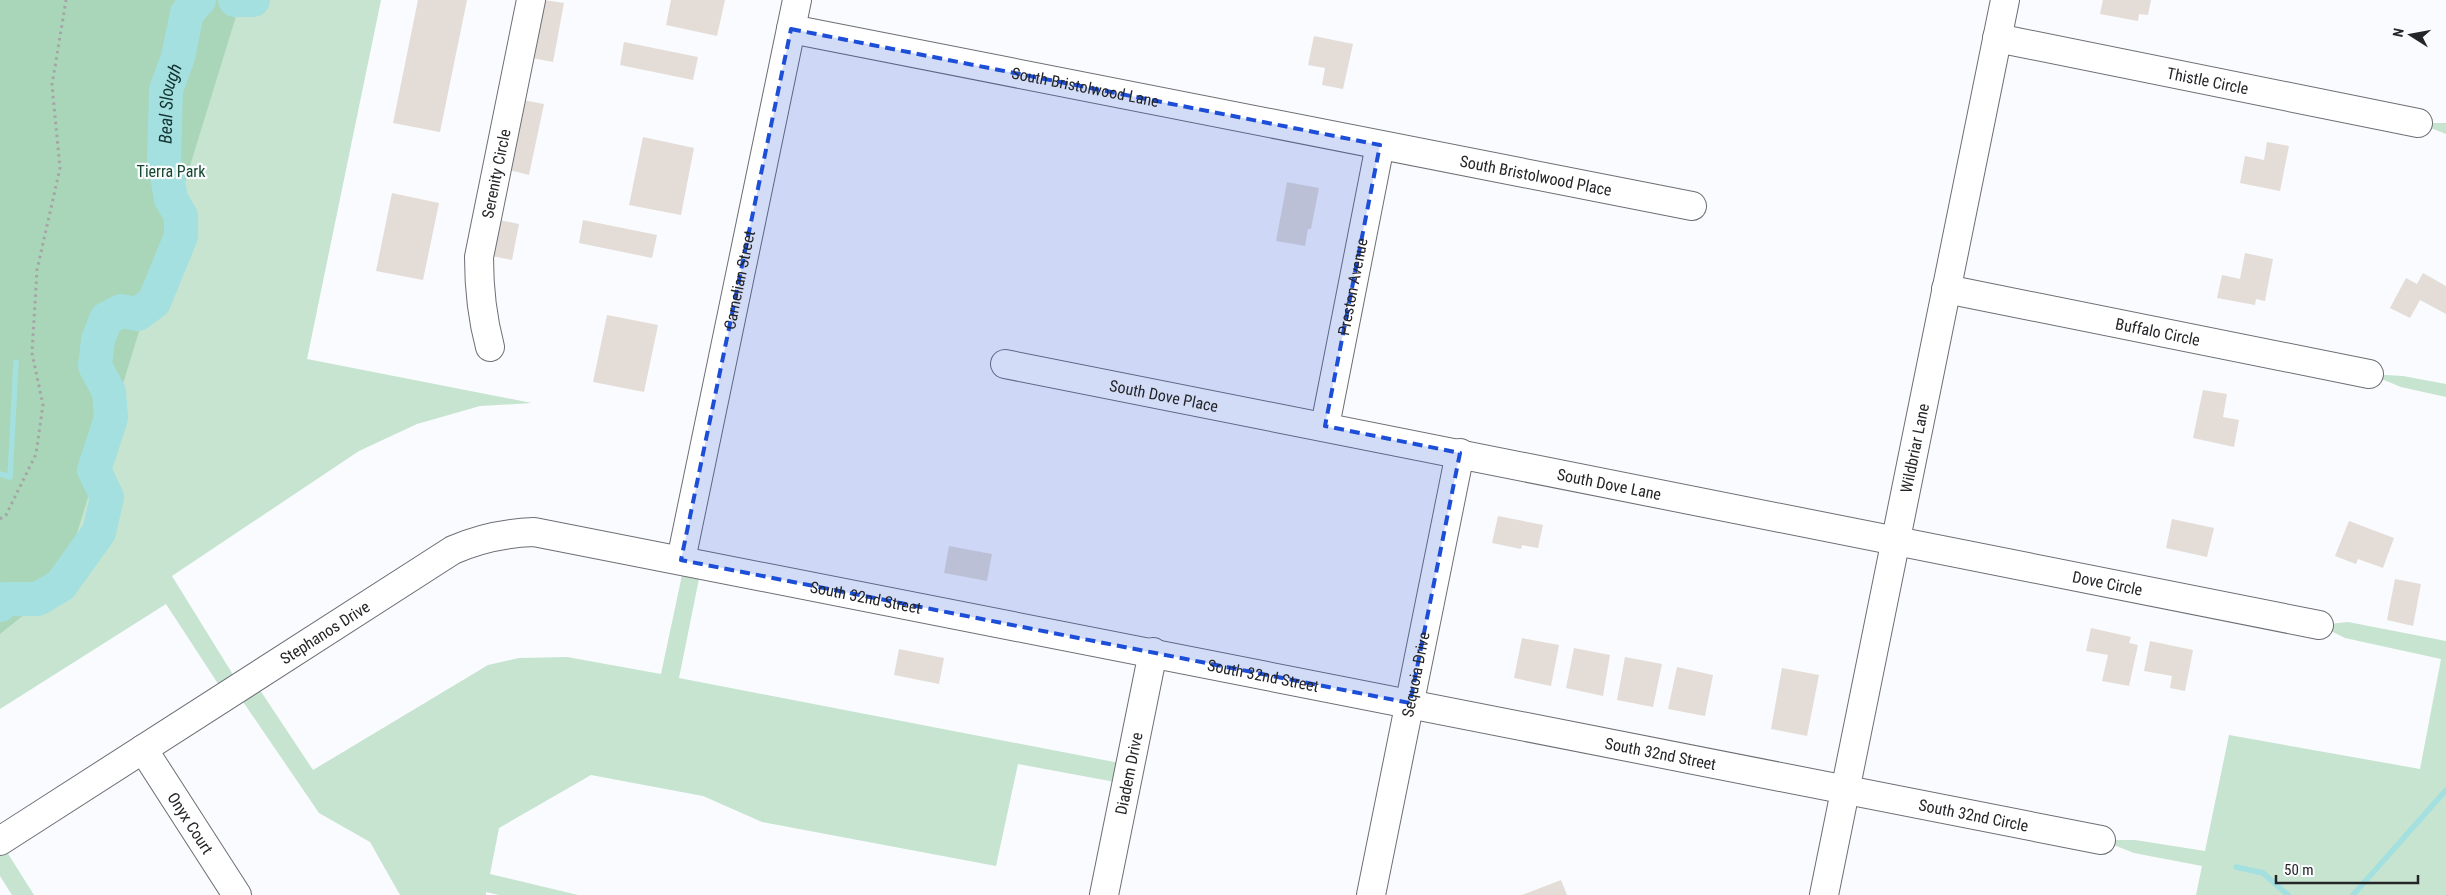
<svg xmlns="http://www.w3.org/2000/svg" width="2446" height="895" viewBox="0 0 2446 895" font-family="'Roboto Condensed',sans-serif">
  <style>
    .green { fill: #c6e4d0 }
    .forest { fill: #a9d5b8 }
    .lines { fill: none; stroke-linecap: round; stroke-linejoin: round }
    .stream { stroke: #a4e0df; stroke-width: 5.5 }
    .river { stroke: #a4e0df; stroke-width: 34 }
    .building { fill: #e4ddd7 }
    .minor-casing { stroke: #6c6e75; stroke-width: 30 }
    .path { stroke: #a5a5a8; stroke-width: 3; stroke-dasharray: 2.5 4; stroke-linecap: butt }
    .minor { stroke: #fff; stroke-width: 28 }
    .marked { fill: #1d4ed8; fill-opacity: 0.2; stroke: #1d4ed8; stroke-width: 4; stroke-dasharray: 10 6; stroke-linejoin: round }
    .labels { text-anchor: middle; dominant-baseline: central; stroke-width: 4.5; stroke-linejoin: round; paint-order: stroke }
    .street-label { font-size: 16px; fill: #252528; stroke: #fafbfe }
    .park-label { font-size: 16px; fill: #14482c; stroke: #fafbfe }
    .water-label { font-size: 18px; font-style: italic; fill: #143333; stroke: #fafbfe }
  </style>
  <rect width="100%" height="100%" fill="#fafbfe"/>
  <g class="green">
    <path d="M0,0H381L307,359L532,403L480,406L417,424L359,451L172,576L240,686L252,678L313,770L488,665L519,658L567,657L661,674L685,561L702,564L679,678L1130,765L1126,784L1018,764L996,866L762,822L703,796L591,775L499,828L490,874L578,895H499L486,892V895H400L370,842L319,813L235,690L226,696L166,604L0,709Z"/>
    <path d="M2418,123H2446V134Z"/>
    <path d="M2369,374L2403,376L2446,384V397L2401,387Z"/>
    <path d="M2348,622L2446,641V895H2196L2202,866L2134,853L2101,840H2135L2205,851L2229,735L2420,769L2441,659L2345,638L2319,625Z"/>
    <path d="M0,841L34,895H12L0,876Z"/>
  </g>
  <path class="forest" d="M0,0H241L61,585L0,634Z"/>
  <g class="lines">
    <g class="stream">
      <path d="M0,474L10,477L16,362"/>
      <path d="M2236,867L2263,873L2288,895"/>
      <path d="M2353,895L2446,790"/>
    </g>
    <g class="river">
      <path d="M235,0H253"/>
      <path id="s1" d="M0,605L4,599H38L61,585L99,532L107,497L94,470L111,418L109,392L95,366L98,340L106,319L121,311L138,314L154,302L181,236V216L171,199L164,159L166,90L178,57L187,13L199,0"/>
    </g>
  </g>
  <g class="building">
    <path d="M418,0H467L440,132L393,123Z"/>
    <path d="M544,0L564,3L553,62L532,58Z"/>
    <path d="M671,0H725L717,36L666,25Z"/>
    <path d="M2103,0H2151L2148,15L2139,14L2138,21L2100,14Z"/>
    <path d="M1314,36L1353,44L1343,89L1322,85L1325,68L1308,65Z"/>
    <path d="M624,42L698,57L693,80L620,65Z"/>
    <path d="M523,100L544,104L529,175L509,170Z"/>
    <path d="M643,137L694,148L681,215L629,205Z"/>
    <path d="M2267,142L2289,146L2280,191L2240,183L2245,156L2264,160Z"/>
    <path d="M1287,182L1319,188L1311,229H1308L1305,246L1276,241Z"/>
    <path d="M392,193L439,203L423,280L376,271Z"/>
    <path d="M499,220L519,224L512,260L491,256Z"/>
    <path d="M583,220L657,235L652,258L579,243Z"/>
    <path d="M2245,253L2273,259L2265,301L2256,299L2255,305L2217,298L2222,275L2240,279Z"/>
    <path d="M2423,273L2446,286V314L2420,300L2410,318L2390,308L2406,278L2417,284Z"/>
    <path d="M607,315L658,325L644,392L593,382Z"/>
    <path d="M2203,390L2227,394L2223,417L2239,420L2234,447L2193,438Z"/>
    <path d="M1498,516L1543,525L1538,548L1522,545L1521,549L1492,543Z"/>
    <path d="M2172,519L2214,528L2207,557L2166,548Z"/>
    <path d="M2349,521L2394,538L2383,568L2358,559L2356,564L2335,556Z"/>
    <path d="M949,546L992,554L987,581L944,573Z"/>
    <path d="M2395,579L2421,584L2413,626L2387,620Z"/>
    <path d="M2091,628L2131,637L2129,643L2138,645L2129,686L2102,681L2108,655L2086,651Z"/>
    <path d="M1522,638L1559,645L1551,686L1514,678Z"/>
    <path d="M2150,641L2193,650L2185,691L2170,688L2172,676L2144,671Z"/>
    <path d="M1574,648L1610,655L1603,696L1566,688Z"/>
    <path d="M899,649L944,658L939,684L894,675Z"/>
    <path d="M1625,657L1662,664L1653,707L1617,700Z"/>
    <path d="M1677,667L1713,675L1705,716L1668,709Z"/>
    <path d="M1782,668L1819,675L1807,736L1771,729Z"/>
    <path d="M1561,880L1567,895H1522Z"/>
  </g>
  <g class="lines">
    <defs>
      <g id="minor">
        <path id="s2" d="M791,29L1692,206"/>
        <path id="s3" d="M1997,38L2418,123"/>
        <path id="s4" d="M1946,289L2369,374"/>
        <path id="s5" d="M490,347C482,317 479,288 479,257L531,0"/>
        <path id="s6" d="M1005,364L2319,625"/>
        <path id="s7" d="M1325,426L1380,145"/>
        <path id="s8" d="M681,560L797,0"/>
        <path id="s9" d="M143,749L237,895"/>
        <path id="s10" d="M0,841L453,550C480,538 505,533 534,532L2101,840"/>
        <path id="s11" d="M1104,895L1153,652"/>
        <path id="s12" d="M1371,895L1460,453"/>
        <path id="s13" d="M1824,895L2005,0"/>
      </g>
    </defs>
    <use href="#minor" class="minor-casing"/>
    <path class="path" d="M0,519L6,515L36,454L43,405L32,353L37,270L60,168L52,85L66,0"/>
    <use href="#minor" class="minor"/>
  </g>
  <path class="marked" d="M791,29L1380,145L1325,426L1460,453L1410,703L681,560Z"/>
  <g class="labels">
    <g class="street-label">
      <text stroke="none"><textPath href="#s3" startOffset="215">Thistle Circle</textPath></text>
      <text stroke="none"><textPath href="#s2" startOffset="300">South Bristolwood Lane</textPath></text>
      <text stroke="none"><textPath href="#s5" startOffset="176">Serenity Circle</textPath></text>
      <text stroke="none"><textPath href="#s2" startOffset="759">South Bristolwood Place</textPath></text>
      <text stroke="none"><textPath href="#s8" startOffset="286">Carnelian Street</textPath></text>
      <text stroke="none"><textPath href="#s7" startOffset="142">Preston Avenue</textPath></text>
      <text stroke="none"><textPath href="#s4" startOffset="216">Buffalo Circle</textPath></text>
      <text stroke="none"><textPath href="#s6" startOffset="162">South Dove Place</textPath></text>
      <text stroke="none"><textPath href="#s13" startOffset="456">Wildbriar Lane</textPath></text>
      <text stroke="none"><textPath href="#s6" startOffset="616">South Dove Lane</textPath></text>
      <text stroke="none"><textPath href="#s6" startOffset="1124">Dove Circle</textPath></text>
      <text stroke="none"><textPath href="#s10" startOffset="960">South 32nd Street</textPath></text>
      <text stroke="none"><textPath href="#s10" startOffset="386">Stephanos Drive</textPath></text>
      <text stroke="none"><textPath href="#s10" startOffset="1365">South 32nd Street</textPath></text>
      <text stroke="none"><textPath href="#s12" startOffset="225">Sequoia Drive</textPath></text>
      <text stroke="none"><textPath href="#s10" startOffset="1770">South 32nd Street</textPath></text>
      <text stroke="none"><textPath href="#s11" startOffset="124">Diadem Drive</textPath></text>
      <text stroke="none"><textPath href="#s10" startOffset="2089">South 32nd Circle</textPath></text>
      <text stroke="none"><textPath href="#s9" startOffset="88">Onyx Court</textPath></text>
    </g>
    <g class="park-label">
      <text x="171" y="171">Tierra Park</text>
    </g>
    <g class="water-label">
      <text stroke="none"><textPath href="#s1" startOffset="620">Beal Slough</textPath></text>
    </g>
  </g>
  <g transform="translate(2411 35) rotate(281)" stroke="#fafbfe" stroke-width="4" paint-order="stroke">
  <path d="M0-4L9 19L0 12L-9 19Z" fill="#252528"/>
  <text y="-8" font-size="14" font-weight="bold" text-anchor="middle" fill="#252528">N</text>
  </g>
  <path d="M2276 875v8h142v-8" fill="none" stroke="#252528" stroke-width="2.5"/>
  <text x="2284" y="875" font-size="15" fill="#252528" stroke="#fafbfe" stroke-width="4" paint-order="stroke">50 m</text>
</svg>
